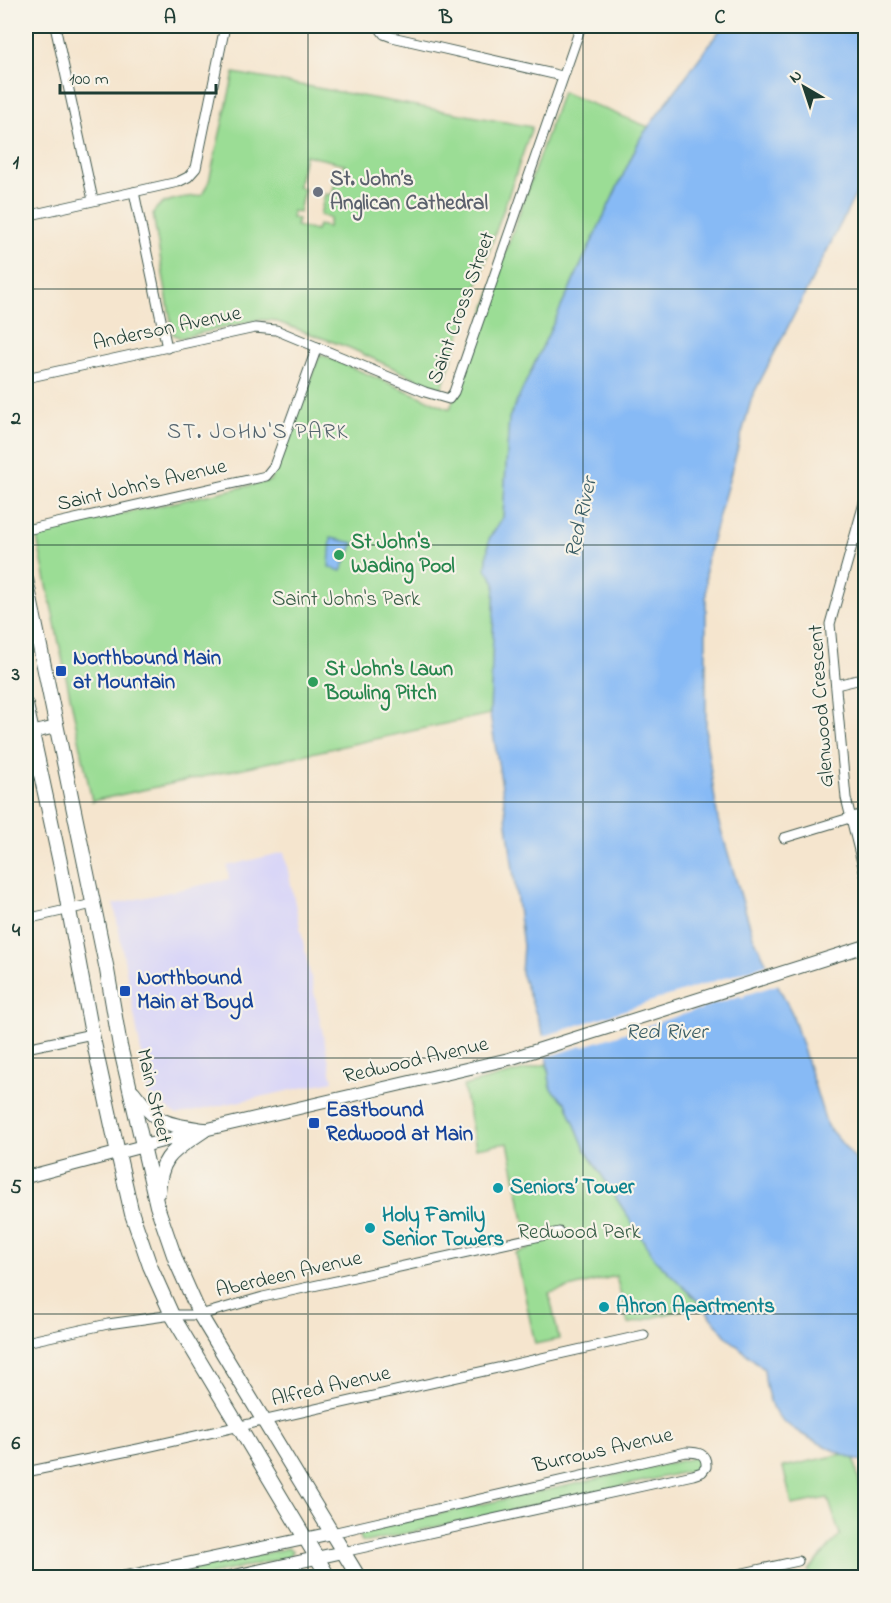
<svg xmlns="http://www.w3.org/2000/svg" width="891" height="1603" viewBox="0 0 891 1603" font-family="'Indie Flower',sans-serif">
  <style>
    .built { fill: #d9d6f7 }
    .green { fill: #9bdd95; stroke: #5d8d64; stroke-width: 1.5; fill-rule: evenodd }
    .water { fill: #87baf5; stroke: #537c94; stroke-width: 1.5 }
    .pier { fill: #f5e5ce }
    .lines { fill: none; stroke-linecap: round; stroke-linejoin: round }
    .street-casing { stroke: #3f564b; stroke-width: 11 }
    .secondary-casing { stroke: #3f564b; stroke-width: 14 }
    .primary-casing { stroke: #3f564b; stroke-width: 16 }
    .street { stroke: #fff; stroke-width: 9 }
    .secondary { stroke: #fff; stroke-width: 12 }
    .primary { stroke: #fff; stroke-width: 14 }
    .grid { fill: none; stroke: #1f3d34; stroke-width: 1.5; stroke-opacity: 0.55 }
    .worship-dot { fill: #6b7280; stroke: #f7f3e8; stroke-width: 2 }
    .leisure-dot { fill: #2e9e5b; stroke: #f7f3e8; stroke-width: 2 }
    .transit-dot { fill: #1a4fb4; stroke: #f7f3e8; stroke-width: 2 }
    .culture-dot { fill: #0f9aa8; stroke: #f7f3e8; stroke-width: 2 }
    .labels { text-anchor: middle; dominant-baseline: central; stroke-width: 4.5; stroke-linejoin: round; paint-order: stroke }
    .worship-label { font-size: 21px; font-weight: bold; fill: #5b616d; stroke: #f7f3e8; text-anchor: start }
    .street-label { font-size: 21px; fill: #1f3d34; stroke: #f7f3e8 }
    .leisure-label { font-size: 21px; font-weight: bold; fill: #27864d; stroke: #f7f3e8; text-anchor: start }
    .park-label { font-size: 21px; fill: #385d47; stroke: #f7f3e8 }
    .transit-label { font-size: 21px; font-weight: bold; fill: #164399; stroke: #f7f3e8; text-anchor: start }
    .culture-label { font-size: 21px; font-weight: bold; fill: #0d838f; stroke: #f7f3e8; text-anchor: start }
    .neighbourhood-label { font-size: 22px; letter-spacing: 1.5px; fill: #55656f; stroke: #f7f3e8 }
    .water-label { font-size: 22px; font-style: italic; fill: #395c64; stroke: #f7f3e8 }
    .neatline { fill: none; stroke: #1f3d34; stroke-width: 2 }
    .grid-label { font-size: 20px; text-anchor: middle; font-weight: bold; fill: #1f3d34 }
  </style>
  <rect width="100%" height="100%" fill="#f7f3e8"/>
  <filter id="ink" filterUnits="userSpaceOnUse"><feTurbulence type="fractalNoise" baseFrequency=".0167" numOctaves="2"/><feDisplacementMap in="SourceGraphic" scale="12" xChannelSelector="R" yChannelSelector="G"/><feConvolveMatrix kernelMatrix="1 2 1 2 8 2 1 2 1" color-interpolation-filters="sRGB"/></filter>
  <filter id="wash" filterUnits="userSpaceOnUse"><feTurbulence type="fractalNoise" baseFrequency=".008" numOctaves="4" result="noise"/><feDisplacementMap in="SourceGraphic" scale="24" xChannelSelector="R" yChannelSelector="G"/><feGaussianBlur stdDeviation="1.35" result="paint"/><feColorMatrix in="noise" values="0 0 0 0 0 0 0 0 0 0 0 0 0 0 0 0 0 1.4 0 .05"/><feComposite in="paint" operator="in"/></filter>
  <g filter="url(#wash)">
    <rect width="100%" height="100%" fill="#f5e5ce"/>
    <path class="built" d="M284,852L333,1081L177,1115L149,1096L114,904L229,879L227,866Z"/>
    <g class="green">
      <path d="M234,73L532,127L441,390L350,348L272,320H257L180,338L173,334L153,214C158,198 187,198 202,195L209,181ZM305,155L345,164L339,182H335L332,195L325,194L320,215L330,218L328,227L318,225L316,231L296,226L298,219L292,218L293,211L299,212L304,189L298,187Z"/>
      <path d="M562,92L649,127L641,137L509,418L503,517L489,539L486,569L495,582L490,714L92,801L36,533L270,481L320,354L450,409Z"/>
      <path d="M547,1064L551,1089L566,1103L585,1149L655,1259L702,1305L628,1324L616,1276L549,1293L559,1339L535,1344L516,1253L530,1249L508,1143L476,1148L463,1086Z"/>
      <path d="M853,1452L861,1491L865,1494V1577H811L808,1571L840,1535L828,1498L792,1505L783,1467Z"/>
      <path d="M698,1457L702,1463L699,1469L367,1542L362,1541L360,1537L361,1533L364,1530Z"/>
      <path d="M288,1548L293,1551L290,1557L197,1577L154,1578Z"/>
    </g>
    <g class="water">
      <path d="M723,26H865V183L858,190L752,397L706,562V738L718,820L753,936L792,1013L827,1126L865,1170V1461L856,1460C833,1449 786,1432 773,1409C767,1396 765,1383 764,1369L725,1335L702,1305L655,1259L585,1149L566,1103L551,1089L543,1033L521,973L523,946L503,793L490,714L495,582L486,569L489,539L503,517L509,418L641,137Z"/>
      <path d="M331,538L354,543L341,571L329,567Z"/>
    </g>
    <path class="pier" d="M770,963L780,984L745,995L743,998L740,996L702,1008L700,1011L697,1010L646,1026L643,1032L637,1029L587,1045L585,1047L582,1046L544,1058L541,1037Z"/>
  </g>
  <g filter="url(#ink)">
    <g class="lines">
      <defs>
        <g id="street">
          <path d="M55,26L93,200"/>
          <path d="M378,26L384,34L392,37L562,76"/>
          <path d="M134,192L167,348"/>
          <path d="M26,216L178,182L188,177L196,168L225,26"/>
          <path d="M26,378L255,328L276,330L425,392L449,399L454,392L581,26"/>
          <path d="M866,496L830,624L846,798L866,879"/>
          <path d="M26,530L266,476L274,466L317,347"/>
          <path d="M853,541L866,539"/>
          <path d="M836,685L866,678"/>
          <path d="M784,838L866,813"/>
          <path d="M26,919L93,904"/>
          <path d="M26,1048L92,1034"/>
          <path d="M26,1342L108,1324L172,1315H200L263,1297L559,1232"/>
          <path d="M26,1472L138,1449L644,1335"/>
          <path d="M332,1533L686,1452C698,1452 707,1453 706,1467L702,1472L693,1475L343,1552"/>
          <path d="M721,1578L798,1561"/>
        </g>
        <g id="secondary">
          <path d="M26,734L56,727"/>
          <path d="M26,1177L204,1130L509,1059L866,946"/>
          <path d="M121,1578L332,1533"/>
          <path d="M226,1578L343,1552"/>
        </g>
        <g id="primary">
          <path d="M26,579L107,970L120,1046L157,1206L176,1261L200,1315L359,1578"/>
          <path d="M26,705L61,867L92,1034L118,1153L132,1214L150,1266L172,1315L329,1578"/>
          <path d="M133,1092C158,1125 165,1124 204,1130"/>
          <path d="M158,1192C161,1153 175,1151 204,1130"/>
        </g>
      </defs>
      <use href="#street" class="street-casing"/>
      <use href="#secondary" class="secondary-casing"/>
      <use href="#primary" class="primary-casing"/>
      <use href="#street" class="street"/>
      <use href="#secondary" class="secondary"/>
      <use href="#primary" class="primary"/>
    </g>
  </g>
  <path class="grid" d="M308,26V1578M583,26V1578M26,289H866M26,545H866M26,802H866M26,1058H866M26,1314H866"/>
  <circle class="worship-dot" cx="318" cy="192" r="6"/>
  <g class="leisure-dot">
    <circle cx="339" cy="555" r="6"/>
    <circle cx="313" cy="682" r="6"/>
  </g>
  <g class="transit-dot">
    <rect x="55" y="665" width="12" height="12" rx="3"/>
    <rect x="119" y="985" width="12" height="12" rx="3"/>
    <rect x="308" y="1117" width="12" height="12" rx="3"/>
  </g>
  <g class="culture-dot">
    <circle cx="498" cy="1188" r="6"/>
    <circle cx="370" cy="1228" r="6"/>
    <circle cx="604" cy="1307" r="6"/>
  </g>
  <g class="labels">
    <g class="worship-label">
      <text x="330" y="180">St. John’s<tspan x="330" dy="24">Anglican Cathedral</tspan></text>
    </g>
    <g class="street-label">
      <text transform="translate(462 308) rotate(-70)">Saint Cross Street</text>
      <text transform="translate(167 329) rotate(-12)">Anderson Avenue</text>
      <text transform="translate(142 486) rotate(-13)">Saint John's Avenue</text>
      <text transform="translate(822 706) rotate(-94)">Glenwood Crescent</text>
      <text transform="translate(416 1061) rotate(-13)">Redwood Avenue</text>
      <text transform="translate(153 1096) rotate(77)">Main Street</text>
      <text transform="translate(289 1275) rotate(-13)">Aberdeen Avenue</text>
      <text transform="translate(331 1387) rotate(-13)">Alfred Avenue</text>
      <text transform="translate(603 1451) rotate(-13)">Burrows Avenue</text>
    </g>
    <g class="leisure-label">
      <text x="351" y="543">St John's<tspan x="351" dy="24">Wading Pool</tspan></text>
      <text x="325" y="670">St John's Lawn<tspan x="325" dy="24">Bowling Pitch</tspan></text>
    </g>
    <g class="park-label">
      <text x="346" y="600">Saint John's Park</text>
      <text x="579" y="1233">Redwood Park</text>
    </g>
    <g class="transit-label">
      <text x="73" y="659">Northbound Main<tspan x="73" dy="24">at Mountain</tspan></text>
      <text x="137" y="979">Northbound<tspan x="137" dy="24">Main at Boyd</tspan></text>
      <text x="326" y="1111">Eastbound<tspan x="326" dy="24">Redwood at Main</tspan></text>
    </g>
    <g class="culture-label">
      <text x="510" y="1188">Seniors’ Tower</text>
      <text x="382" y="1216">Holy Family<tspan x="382" dy="24">Senior Towers</tspan></text>
      <text x="616" y="1307">Ahron Apartments</text>
    </g>
    <g class="neighbourhood-label">
      <text x="258" y="433">ST. JOHN'S PARK</text>
    </g>
    <g class="water-label">
      <text transform="translate(582 518) rotate(-77)">Red River</text>
      <text x="666" y="1033">Red River</text>
    </g>
  </g>
  <rect width="891" height="1603" fill="none" stroke="#f7f3e8" stroke-width="66"/>
  <g transform="translate(804 87) rotate(321)" stroke="#f7f3e8" stroke-width="4.5" paint-order="stroke">
  <path d="M0-4.5L10 22L0 15L-10 22Z" fill="#1f3d34"/>
  <text y="-9" font-size="16" font-weight="bold" text-anchor="middle" fill="#1f3d34">N</text>
  </g>
  <path d="M60 84v9h156v-9" fill="none" stroke="#1f3d34" stroke-width="3"/>
  <text x="69" y="84" font-size="18" fill="#1f3d34" stroke="#f7f3e8" stroke-width="4.5" paint-order="stroke">100 m</text>
  <rect x="33" y="33" width="825" height="1537" class="neatline"/>
  <g class="grid-label">
    <text x="170" y="23">A</text>
    <text x="446" y="23">B</text>
    <text x="720" y="23">C</text>
    <text x="16" y="168">1</text>
    <text x="16" y="424">2</text>
    <text x="16" y="680">3</text>
    <text x="16" y="936">4</text>
    <text x="16" y="1193">5</text>
    <text x="16" y="1449">6</text>
  </g>
</svg>
